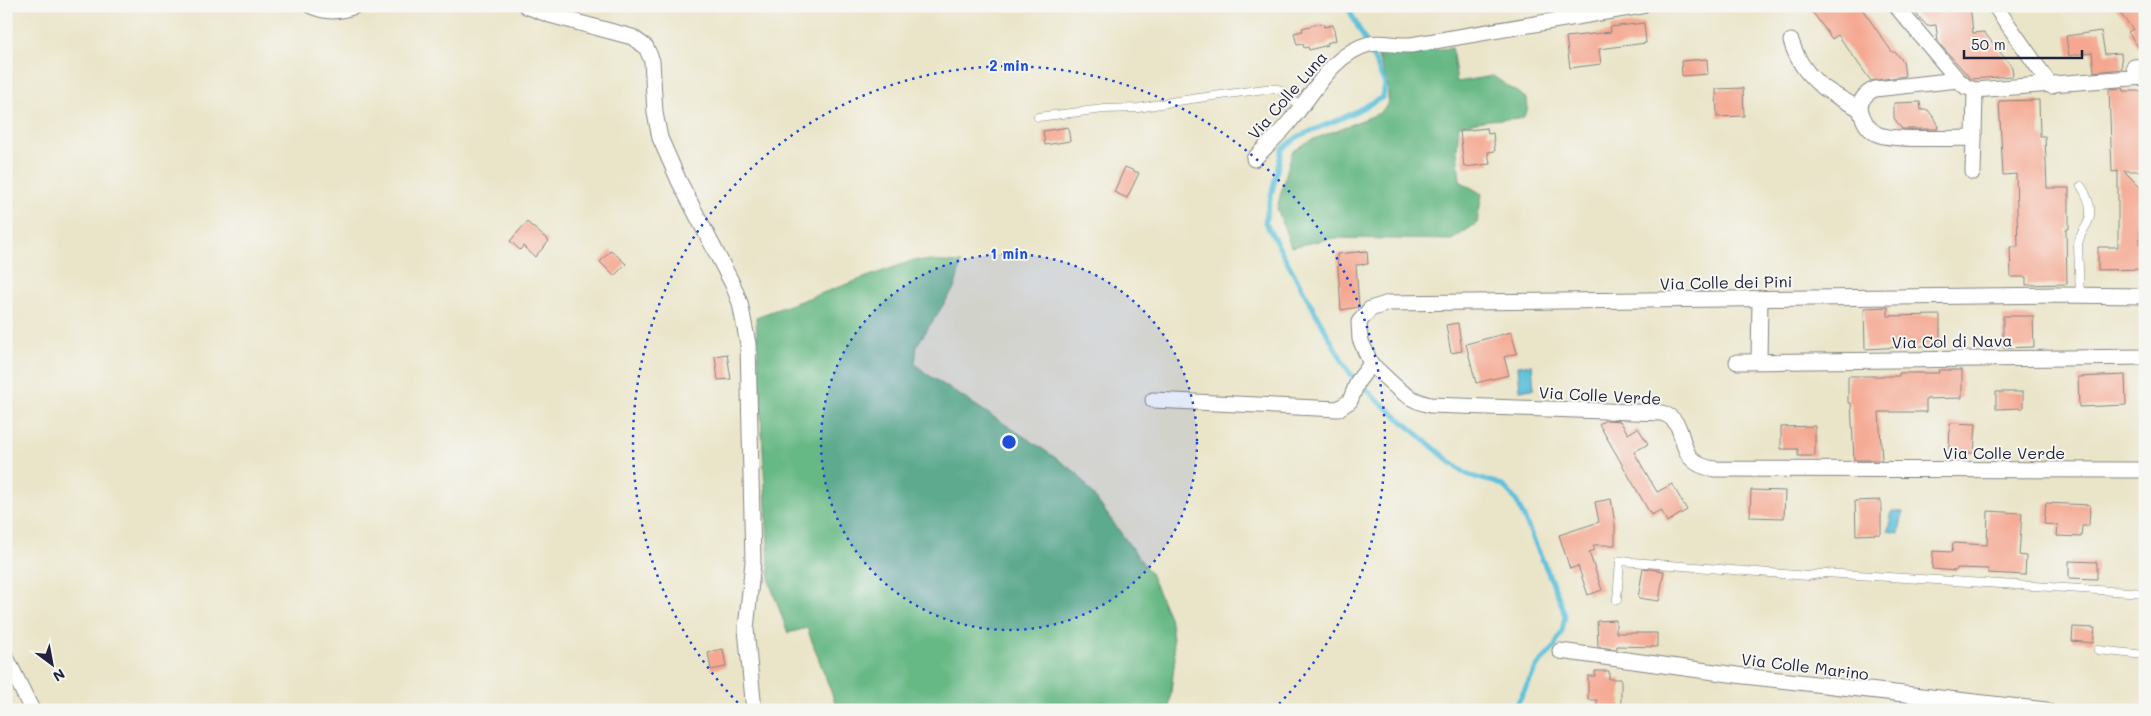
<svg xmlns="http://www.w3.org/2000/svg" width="2151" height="716" viewBox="0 0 2151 716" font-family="Mali,sans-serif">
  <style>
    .forest { fill: #66b884; stroke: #446d60 }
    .water { fill: #5ec1dc; stroke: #40728c }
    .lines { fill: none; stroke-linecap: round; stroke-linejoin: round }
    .stream { stroke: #5ec1dc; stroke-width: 5 }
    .building { fill: #f5a791 }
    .service-casing { stroke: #868482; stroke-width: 9 }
    .minor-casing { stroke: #868482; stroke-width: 17 }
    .service { stroke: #fff; stroke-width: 8 }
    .minor { stroke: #fff; stroke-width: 15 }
    .ring { fill: none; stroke: #1d4ed8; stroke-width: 2.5; stroke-dasharray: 2.5 5 }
    .labels { text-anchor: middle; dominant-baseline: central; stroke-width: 4; stroke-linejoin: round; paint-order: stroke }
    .street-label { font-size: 16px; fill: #22223b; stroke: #f6f6f2 }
    .centre { fill: #1d4ed8; stroke: #f6f6f2; stroke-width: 2.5 }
    .ring-label { font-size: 15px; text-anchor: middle; font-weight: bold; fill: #1d4ed8; stroke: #f6f6f2; stroke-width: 4; stroke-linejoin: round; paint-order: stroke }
  </style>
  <rect width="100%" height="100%" fill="#f6f6f2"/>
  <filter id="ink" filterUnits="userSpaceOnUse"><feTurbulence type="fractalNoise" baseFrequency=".02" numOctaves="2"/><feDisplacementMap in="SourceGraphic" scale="10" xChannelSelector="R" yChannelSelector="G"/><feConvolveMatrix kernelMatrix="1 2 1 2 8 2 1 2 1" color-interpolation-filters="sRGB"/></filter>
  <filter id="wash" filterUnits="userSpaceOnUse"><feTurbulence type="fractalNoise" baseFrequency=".0096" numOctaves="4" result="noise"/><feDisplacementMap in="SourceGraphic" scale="20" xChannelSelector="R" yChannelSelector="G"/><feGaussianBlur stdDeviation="1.12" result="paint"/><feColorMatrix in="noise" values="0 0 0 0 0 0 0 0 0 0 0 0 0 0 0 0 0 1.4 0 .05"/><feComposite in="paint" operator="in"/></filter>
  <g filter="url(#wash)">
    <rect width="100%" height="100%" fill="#eae5c9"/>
    <g class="forest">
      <path d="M1452,48L1457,82L1493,76L1527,99L1528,108L1523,118L1489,120L1459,125L1457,150L1460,181L1482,194L1477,223L1452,240L1333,238L1291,247L1277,208L1292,152L1309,141L1380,113L1388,104V86L1377,54Z"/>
      <path d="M914,260L961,263L955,287L917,345L915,364L927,374L1037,445L1077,473L1150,573L1171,622L1175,657L1169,710H838L807,628L788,633L770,584L756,317Z"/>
    </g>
    <g class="water">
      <path d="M1532,365L1534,389L1520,390L1518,366Z"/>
      <path d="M1892,511L1903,512L1899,533L1888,531Z"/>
    </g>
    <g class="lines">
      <g class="stream">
        <path d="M1347,6L1366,42"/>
        <path d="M1370,50L1385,84L1383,97L1349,115L1299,136L1282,149L1265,222L1348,371L1375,398L1454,465C1458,468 1463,472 1467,474C1493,486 1499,474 1518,504L1560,600L1565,616L1562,631L1554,648L1537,666L1514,710"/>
      </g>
    </g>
    <g id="blocks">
      <g class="building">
        <path d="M1808,6H1860L1892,52H1895L1903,61L1905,76L1871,81L1838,35L1832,39Z"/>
        <path d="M1909,6H1966L1971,13L1973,33L1984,32L2012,67L2013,76L1971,79L1938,42L1936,25L1927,26Z"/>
        <path d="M2114,6H2145V57L2128,32L2133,29Z"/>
        <path d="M1323,23L1324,27L1333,25L1336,40L1327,43L1328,45L1309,50L1308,47L1304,48L1303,44L1297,45L1294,33L1303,31L1302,28Z"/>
        <path d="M1644,23L1646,43L1599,49L1601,64L1570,68L1566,37L1611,32L1610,27Z"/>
        <path d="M2101,31L2105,54L2121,53L2122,69L2094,72L2092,52L2069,56L2066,36Z"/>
        <path d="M1707,59L1708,74L1682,76L1681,61Z"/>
        <path d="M1743,88L1744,116L1717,117L1716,89Z"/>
        <path d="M2123,88L2124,91H2145V171H2124L2145,192V218H2140V246H2145V269L2098,270V247H2118V171L2112,172L2109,89Z"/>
        <path d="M2039,100L2040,136H2045L2047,188H2069V229H2066L2067,284L2026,285V277H2011L2010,247H2018L2016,174L2003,175L1999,101Z"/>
        <path d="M1920,102L1921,110H1928L1937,122L1938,129H1902L1894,118V103Z"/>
        <path d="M1068,127L1070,141L1045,145L1043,131Z"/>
        <path d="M1487,128L1488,134L1493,133L1495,151L1488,152L1490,164L1464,167L1460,131Z"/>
        <path d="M1125,167L1139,173L1127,198L1114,192Z"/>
        <path d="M527,222L549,241L535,257L523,246L520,250L510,241Z"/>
        <path d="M611,250L626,264L614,276L600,262Z"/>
        <path d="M1367,251L1368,264L1356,265L1359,307L1341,310L1337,254Z"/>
        <path d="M1888,307V316L1940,315V345L1865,349L1864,308Z"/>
        <path d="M2003,316H2033L2034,347L2003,348Z"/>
        <path d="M1458,323L1462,351L1451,353L1446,325Z"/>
        <path d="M1511,332L1517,353L1504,357L1509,375L1476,383L1466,344Z"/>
        <path d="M727,354L731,379L718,380L715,356Z"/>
        <path d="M1938,370H1962V398L1926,399V412H1879L1882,460H1854L1851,403H1848V376H1899V373H1939Z"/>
        <path d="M2125,375L2126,405L2079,407L2078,377Z"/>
        <path d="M1996,392H2023V408L1996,409Z"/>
        <path d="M1606,420L1620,421L1628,434L1638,428L1648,444L1634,452L1657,492L1672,484L1687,510L1667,522L1661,510L1651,515L1599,424Z"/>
        <path d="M1950,423L1976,424L1974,453L1949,452Z"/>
        <path d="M1815,426V456H1798V449H1781V427Z"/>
        <path d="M1751,490L1785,491L1784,518L1750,517Z"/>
        <path d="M1611,499L1615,524V545H1593L1595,550L1589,552L1602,590L1588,595L1578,566L1570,569L1559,535L1599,522L1595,502Z"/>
        <path d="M1881,500V534L1856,535L1855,501Z"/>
        <path d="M2046,503L2090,505L2089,526H2082L2081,537L2057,536L2058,525L2044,524Z"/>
        <path d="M1988,511L2022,513L2019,555L2026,556L2025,575L1988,573V569L1957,568L1956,571L1932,569L1933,551L1952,552L1953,543L1987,545Z"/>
        <path d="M2069,561L2097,562V579L2069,578Z"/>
        <path d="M1643,568L1664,571L1659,601L1638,598Z"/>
        <path d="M1616,620V633H1657V647L1617,646V649H1615L1598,647L1597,621Z"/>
        <path d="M2073,627L2095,628L2093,643L2072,641Z"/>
        <path d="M723,649L726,667L711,670L708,652Z"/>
        <path d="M1595,671H1609V679H1621V707H1597V700H1588V676H1595Z"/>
      </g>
    </g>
  </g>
  <g filter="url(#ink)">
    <use href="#blocks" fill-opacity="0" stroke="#868482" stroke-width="1"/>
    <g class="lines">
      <defs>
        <g id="service">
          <path d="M1038,117L1104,109L1138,108L1177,101L1265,89H1278L1302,107"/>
          <path d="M2080,295L2078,245C2079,237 2082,232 2086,226C2094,213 2089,198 2081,186"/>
          <path d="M1617,600L1620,561L1808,576L1825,573L2145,593"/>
          <path d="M2098,650L2145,655"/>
        </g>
        <g id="minor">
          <path d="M311,6C327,13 339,12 355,6"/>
          <path d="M526,6L550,15L632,37L646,47L652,61L655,113L660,138L679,181L733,285L740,303L748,344L753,562L746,629L754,710"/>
          <path d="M1896,6L1958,80L1966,87L1975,90"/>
          <path d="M1995,6L2051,86"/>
          <path d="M1791,41C1803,79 1826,91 1860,109C1863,120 1867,129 1877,134C1890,141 1955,138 1974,138L1975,90L2145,77"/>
          <path d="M2134,67L2145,66"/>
          <path d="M1860,109C1860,99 1866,93 1875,89L1958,80"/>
          <path d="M1254,159C1266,146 1280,134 1291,120C1314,93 1332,54 1369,44C1381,41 1398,46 1411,45L1641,6"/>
          <path d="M1973,172L1974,138"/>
          <path d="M1759,361L1760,299"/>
          <path d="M1737,362L2145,357"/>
          <path d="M1371,364L1360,339L1359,322L1370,309L1389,303L2058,295L2145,296"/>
          <path d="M1153,400L1338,409L1350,401L1358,381L1371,364C1391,381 1403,399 1430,405L1662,413C1694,423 1669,463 1715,469L2145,470"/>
          <path d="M1560,651L1744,676L2046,710"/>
          <path d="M6,657L32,710"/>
        </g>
      </defs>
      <use href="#service" class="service-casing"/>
      <use href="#minor" class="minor-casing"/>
      <use href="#service" class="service"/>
      <use href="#minor" class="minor"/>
    </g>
  </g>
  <circle cx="1009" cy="442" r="188" fill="#1d4ed8" fill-opacity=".12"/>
  <g class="ring">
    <circle cx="1009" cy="442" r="188"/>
    <path d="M743 708A376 376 0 1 1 1275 708"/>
  </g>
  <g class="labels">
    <g class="street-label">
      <text transform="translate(1287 95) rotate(-49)">Via Colle Luna</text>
      <text transform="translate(1726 282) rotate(-1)">Via Colle dei Pini</text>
      <text transform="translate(1952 341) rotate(-1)">Via Col di Nava</text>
      <text transform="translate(1600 395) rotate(3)">Via Colle Verde</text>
      <text x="2004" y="452">Via Colle Verde</text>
      <text transform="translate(1805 666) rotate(7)">Via Colle Marino</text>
    </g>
  </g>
  <circle cx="1009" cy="442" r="8" class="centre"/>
  <g class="ring-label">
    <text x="1009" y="71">2 min</text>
    <text x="1009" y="259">1 min</text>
  </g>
  <rect width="2151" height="716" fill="none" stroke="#f6f6f2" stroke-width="25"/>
  <g transform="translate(52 664) rotate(148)" stroke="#f6f6f2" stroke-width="4" paint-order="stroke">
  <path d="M0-4L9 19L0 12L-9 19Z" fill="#22223b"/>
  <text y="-8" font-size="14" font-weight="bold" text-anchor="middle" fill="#22223b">N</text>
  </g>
  <path d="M1964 50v8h118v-8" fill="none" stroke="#22223b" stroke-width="2.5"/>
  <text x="1971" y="50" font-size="15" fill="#22223b" stroke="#f6f6f2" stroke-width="4" paint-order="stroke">50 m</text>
</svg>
